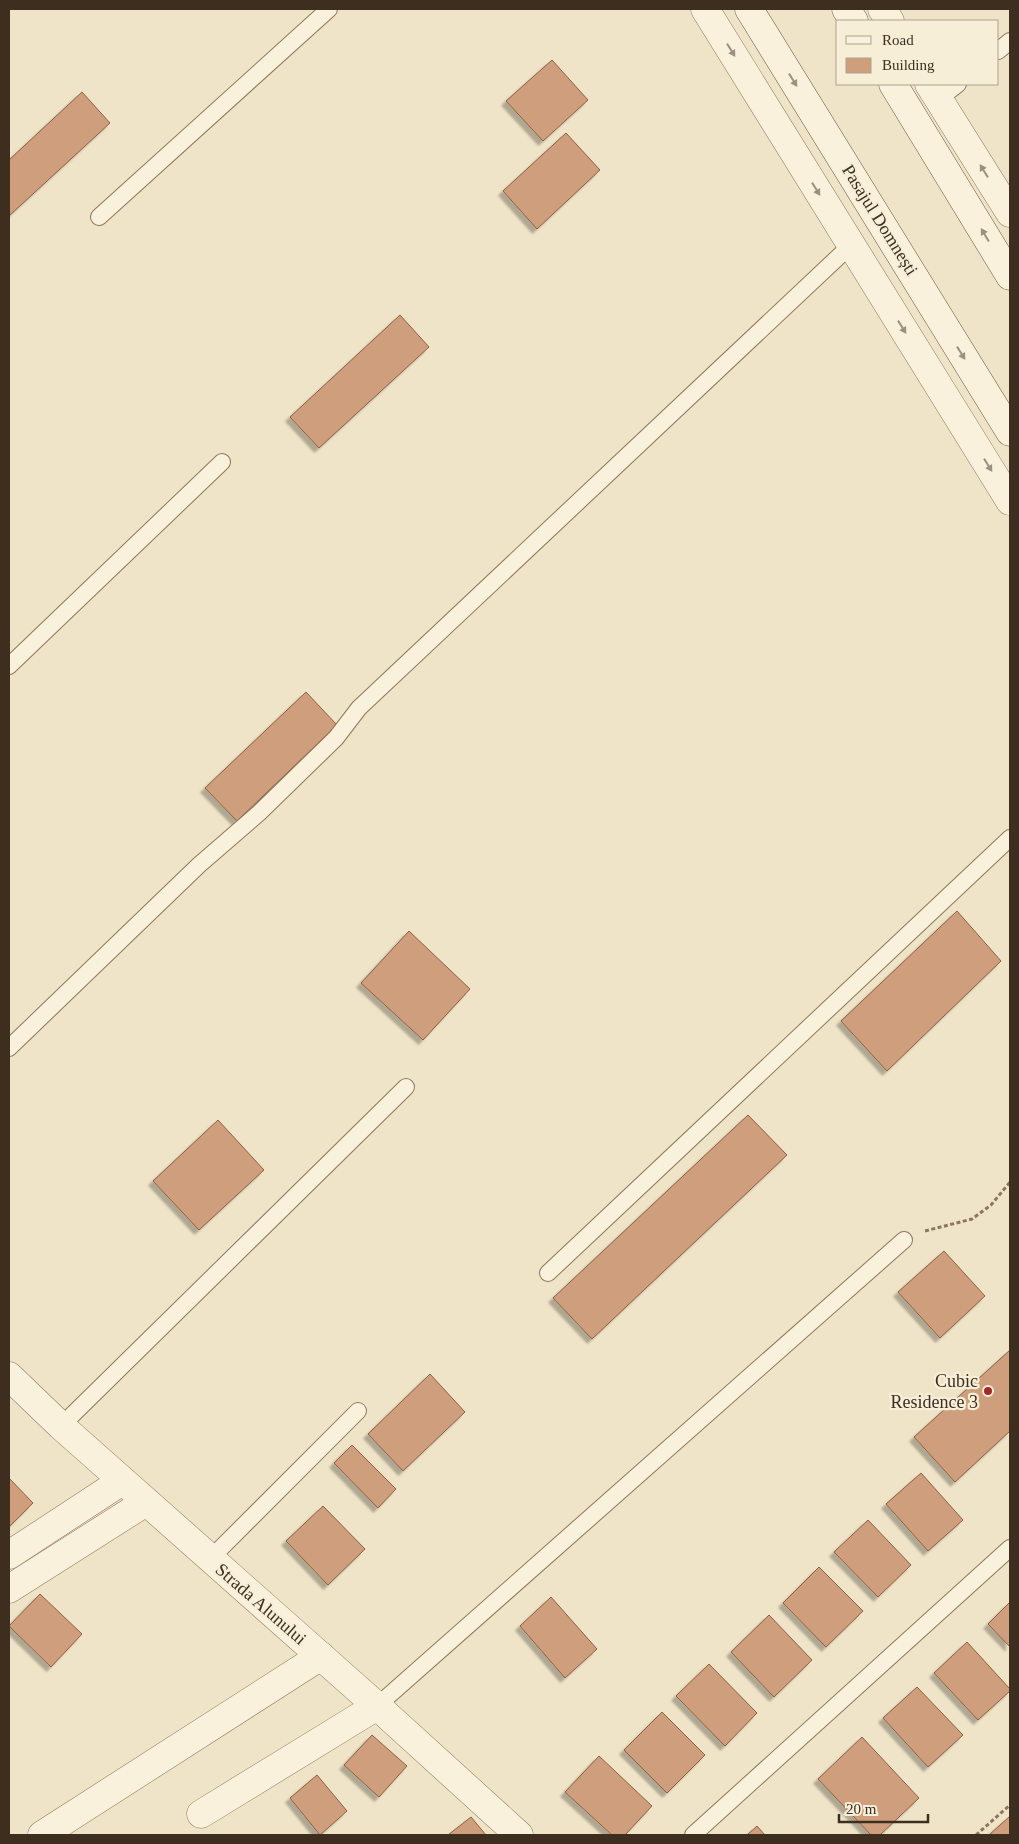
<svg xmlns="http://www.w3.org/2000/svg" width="1019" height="1844" viewBox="0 0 1019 1844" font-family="Georgia,serif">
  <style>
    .building { fill: #cf9f7d; stroke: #8d5f41; filter: url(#shadow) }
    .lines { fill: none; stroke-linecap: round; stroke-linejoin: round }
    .lane-casing { stroke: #8d765c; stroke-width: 18 }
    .street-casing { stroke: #8d765c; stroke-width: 29 }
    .secondary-casing { stroke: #6f573f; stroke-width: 29 }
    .path { stroke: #8d765c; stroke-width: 3; stroke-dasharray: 4 2.5; stroke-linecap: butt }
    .lane { stroke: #faf1dc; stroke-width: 16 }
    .street { stroke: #faf1dc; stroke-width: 28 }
    .secondary { stroke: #faf1dc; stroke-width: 28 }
    .oneway { fill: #9c907e }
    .poi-dot { fill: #9e2a2b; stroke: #f7eed8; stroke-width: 2 }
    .labels { text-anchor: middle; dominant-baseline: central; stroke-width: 4.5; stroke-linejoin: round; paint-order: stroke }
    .street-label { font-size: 18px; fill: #3d2e20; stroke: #f7eed8 }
    .poi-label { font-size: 18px; fill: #3d2e20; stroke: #f7eed8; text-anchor: end }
  </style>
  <defs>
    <filter id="shadow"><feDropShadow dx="-4.5" dy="4.5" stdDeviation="1" flood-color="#0004"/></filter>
  </defs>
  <rect width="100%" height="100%" fill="#f0e4c8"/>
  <g class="building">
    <path d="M552,60L588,100L543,141L506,101Z"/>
    <path d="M82,92L110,123L9,216V160Z"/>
    <path d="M566,133L600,170L537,229L503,191Z"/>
    <path d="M400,315L429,347L319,448L290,417Z"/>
    <path d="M306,692L337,725L237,821L205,788Z"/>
    <path d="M957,911L1001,961L887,1071L841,1021Z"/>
    <path d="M409,931L470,989L423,1040L361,983Z"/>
    <path d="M748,1115L787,1155L592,1339L553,1298Z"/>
    <path d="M218,1120L264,1170L199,1230L153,1181Z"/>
    <path d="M944,1251L985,1296L940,1338L898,1292Z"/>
    <path d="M1010,1350V1431L955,1482L914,1437Z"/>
    <path d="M430,1374L465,1412L403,1471L368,1434Z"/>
    <path d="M352,1445L396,1489L378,1508L334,1463Z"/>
    <path d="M921,1473L963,1520L928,1551L886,1504Z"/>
    <path d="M9,1478L33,1503L9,1527Z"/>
    <path d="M323,1506L365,1549L328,1585L286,1541Z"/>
    <path d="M868,1520L911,1565L878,1597L834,1552Z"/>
    <path d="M819,1567L863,1611L826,1647L783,1603Z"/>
    <path d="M40,1594L82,1634L51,1667L9,1626Z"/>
    <path d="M551,1597L597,1649L565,1678L520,1626Z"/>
    <path d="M1010,1602V1647L988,1624Z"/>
    <path d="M769,1615L812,1660L774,1697L731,1652Z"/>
    <path d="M967,1642L1010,1689V1691L978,1720L934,1673Z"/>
    <path d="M709,1664L757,1713L725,1746L676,1696Z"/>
    <path d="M917,1687L963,1735L928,1767L883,1718Z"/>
    <path d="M662,1712L705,1755L667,1793L624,1750Z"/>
    <path d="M372,1735L407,1766L379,1797L344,1765Z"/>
    <path d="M862,1737L919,1798L880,1835H871L818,1779Z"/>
    <path d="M599,1756L652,1806L625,1835H612L565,1792Z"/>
    <path d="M317,1775L347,1811L320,1835L290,1798Z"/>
    <path d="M1010,1816V1835H989Z"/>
    <path d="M471,1817L486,1835H448Z"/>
    <path d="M757,1826L765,1835H747Z"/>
  </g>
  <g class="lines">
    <defs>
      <g id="lane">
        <path d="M998,51L1010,41"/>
        <path d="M939,99L958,84"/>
        <path d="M99,217L329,9"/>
        <path d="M9,666L222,462"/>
        <path d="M9,1048L199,865L259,813L336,738L359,708L851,245"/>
        <path d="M548,1273L1010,838"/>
        <path d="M61,1426L406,1087"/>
        <path d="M210,1559L358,1411"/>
        <path d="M377,1706L904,1240"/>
        <path d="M693,1835L1010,1548"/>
      </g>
      <g id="street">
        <path d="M705,9L1010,501"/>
        <path d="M882,9L890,21"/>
        <path d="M929,84L1010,213"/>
        <path d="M9,1376L61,1426L377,1706L519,1835"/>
        <path d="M9,1555L122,1481"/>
        <path d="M9,1589L146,1502"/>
        <path d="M201,1814L377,1706"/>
        <path d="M42,1835L321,1656"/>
      </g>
      <g id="secondary">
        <path d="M749,9L1010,432"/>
        <path d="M846,9L854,21"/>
        <path d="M893,84L1010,276"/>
      </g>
    </defs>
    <use href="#lane" class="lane-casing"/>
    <use href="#street" class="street-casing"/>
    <use href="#secondary" class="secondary-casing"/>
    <g class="path">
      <path d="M925,1231L972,1219L991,1205L1010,1182"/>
      <path d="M976,1835L1010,1805"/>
    </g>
    <use href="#lane" class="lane"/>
    <use href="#street" class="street"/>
    <use href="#secondary" class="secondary"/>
  </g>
  <defs><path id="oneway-solid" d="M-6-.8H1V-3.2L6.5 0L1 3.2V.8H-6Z" transform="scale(1.25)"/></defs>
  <g class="oneway">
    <use href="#oneway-solid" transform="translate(731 50) rotate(58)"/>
    <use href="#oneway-solid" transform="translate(793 80) rotate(58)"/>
    <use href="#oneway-solid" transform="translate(984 171) rotate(-122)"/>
    <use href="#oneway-solid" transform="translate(816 189) rotate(58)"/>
    <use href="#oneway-solid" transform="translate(985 235) rotate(-121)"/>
    <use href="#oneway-solid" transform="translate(902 327) rotate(58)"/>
    <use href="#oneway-solid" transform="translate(961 353) rotate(58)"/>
    <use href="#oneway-solid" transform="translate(988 465) rotate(58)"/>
  </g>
  <circle class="poi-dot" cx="988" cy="1391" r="5"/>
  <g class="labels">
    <g class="street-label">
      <text transform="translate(880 220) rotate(58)">Pasajul Domnești</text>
      <text transform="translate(261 1604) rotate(41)">Strada Alunului</text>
    </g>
    <g class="poi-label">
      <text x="978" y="1381">Cubic<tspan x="978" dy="21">Residence 3</tspan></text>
    </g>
  </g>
  <rect width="1019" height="1844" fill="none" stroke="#3d2e20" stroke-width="20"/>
  <rect x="836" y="20" width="162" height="65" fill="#f7eed8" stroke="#ada18e"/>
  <rect x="846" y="36" width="25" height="8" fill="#faf1dc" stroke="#ada18e"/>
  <text x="882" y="45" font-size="15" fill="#3d2e20">Road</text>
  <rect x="846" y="58" width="25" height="15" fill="#cf9f7d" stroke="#ada18e"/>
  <text x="882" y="70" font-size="15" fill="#3d2e20">Building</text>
  <path d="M839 1814v8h89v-8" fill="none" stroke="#3d2e20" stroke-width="2.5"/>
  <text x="846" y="1814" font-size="15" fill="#3d2e20" stroke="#f7eed8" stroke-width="4" paint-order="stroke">20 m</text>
</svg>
